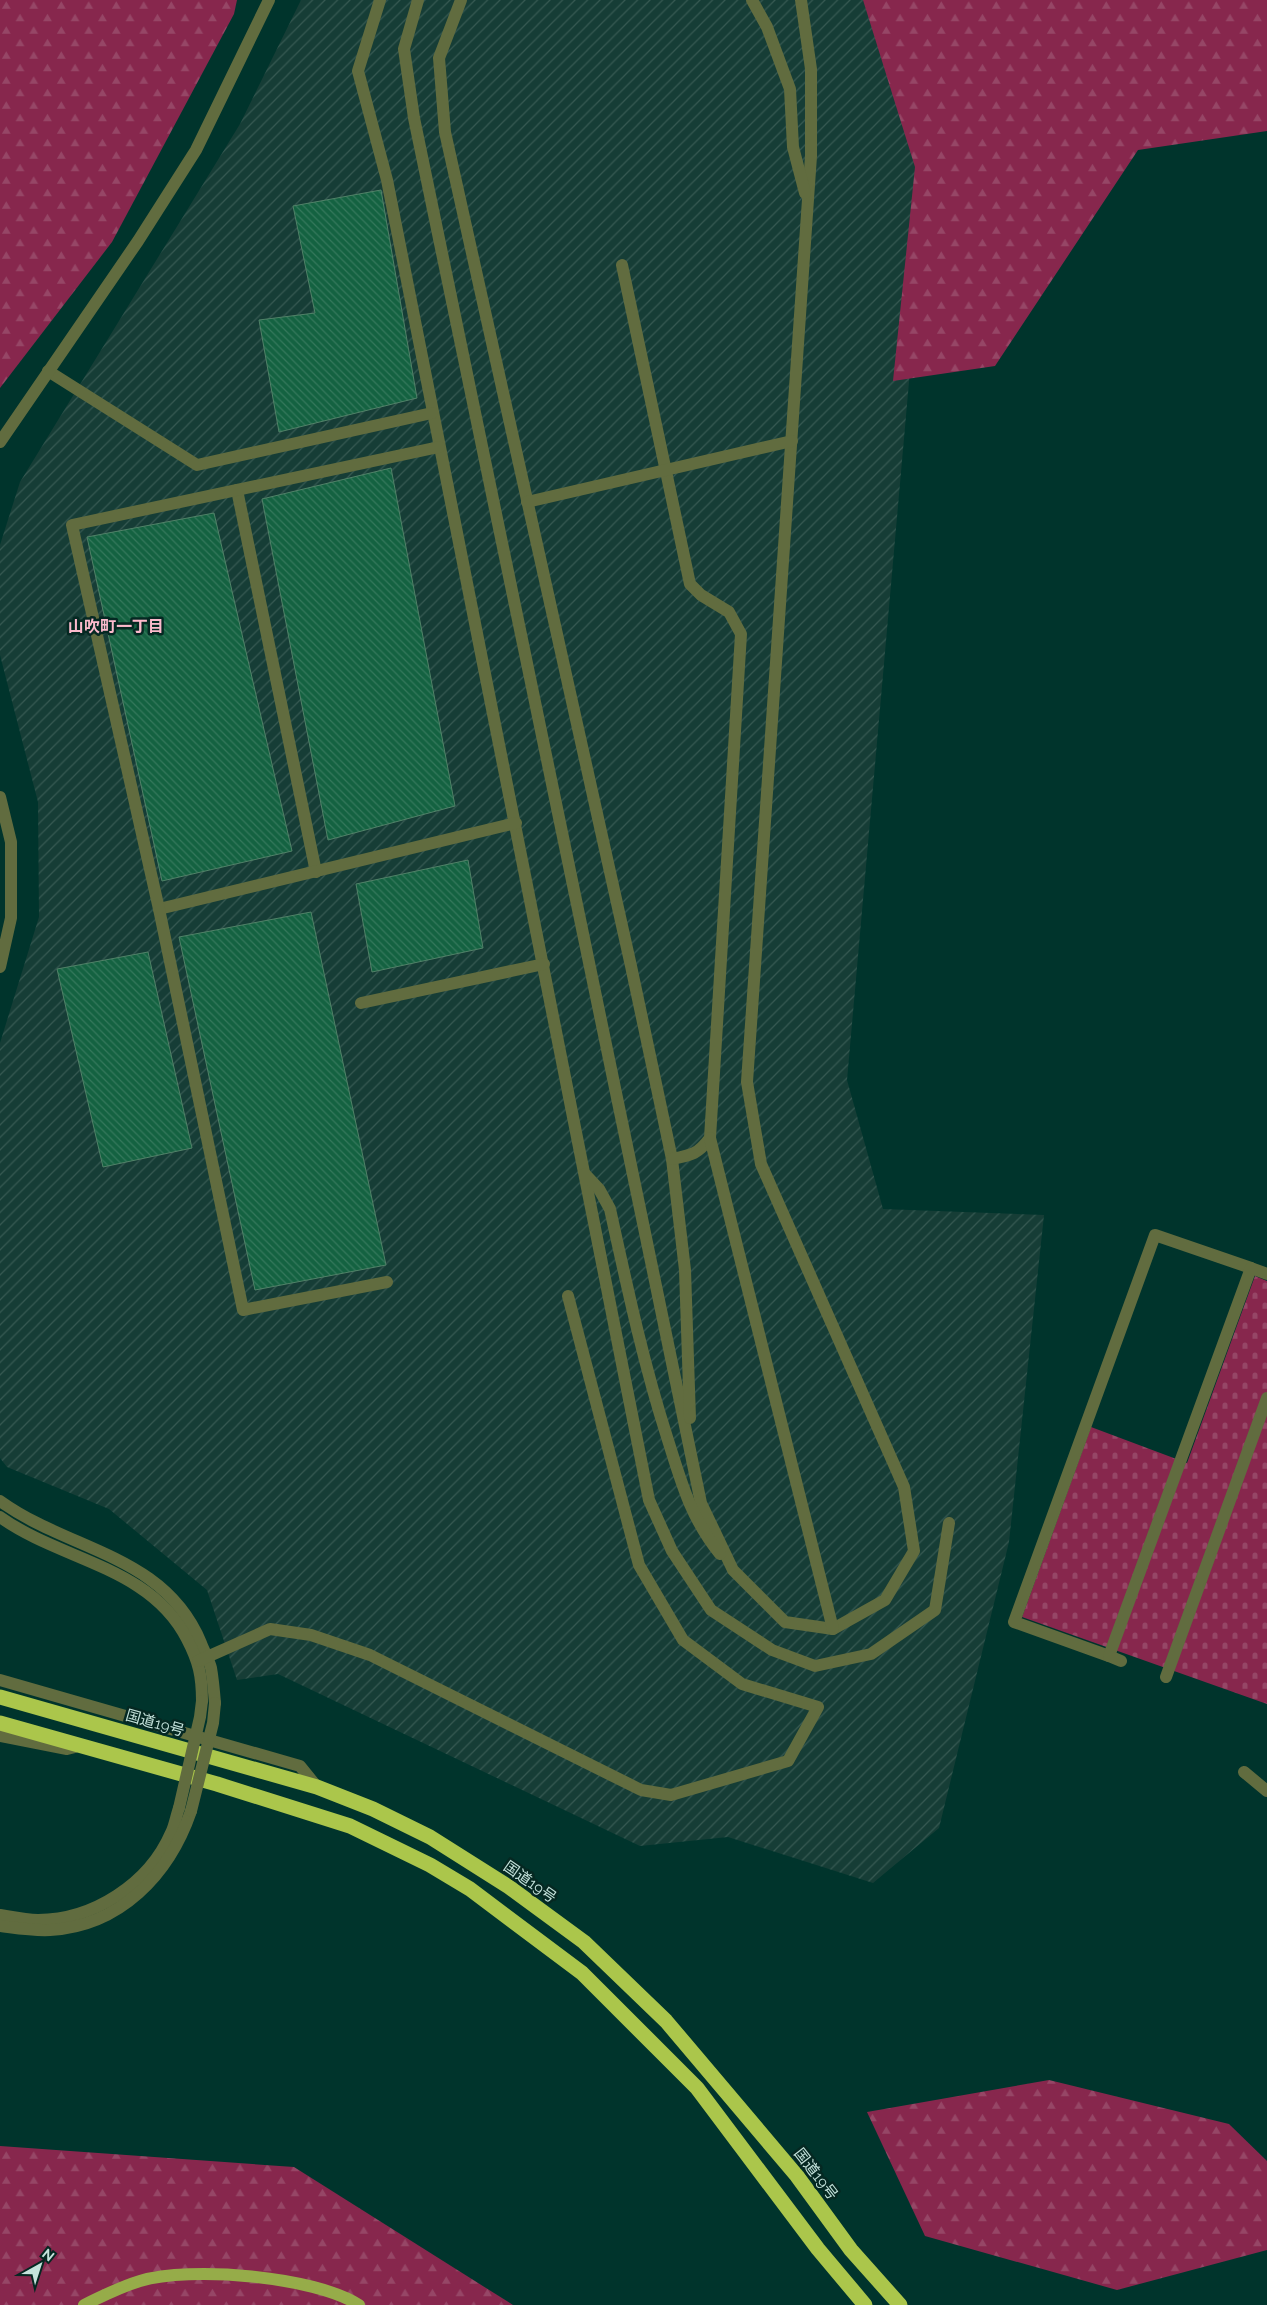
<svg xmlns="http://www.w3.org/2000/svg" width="1267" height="2305" viewBox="0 0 1267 2305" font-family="Raleway,'Noto Sans JP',sans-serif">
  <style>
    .industrial { fill: url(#industrial-furrows) }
    .forest { fill: url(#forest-firs) }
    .cemetery { fill: url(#cemetery-stones) }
    .building { fill: url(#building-back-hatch); stroke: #518268 }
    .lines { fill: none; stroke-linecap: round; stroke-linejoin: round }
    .minor { stroke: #616c3f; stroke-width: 12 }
    .major { stroke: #96ac49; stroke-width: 12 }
    .highway { stroke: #abc64b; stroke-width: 15 }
    .minor-bridge { stroke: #616c3f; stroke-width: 12 }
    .labels { text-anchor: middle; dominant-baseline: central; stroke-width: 5; stroke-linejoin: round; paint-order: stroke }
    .street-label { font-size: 15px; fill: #c5e3dc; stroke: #052822 }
    .neighbourhood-label { font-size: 16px; font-weight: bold; fill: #fcbacc; stroke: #052822 }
  </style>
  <defs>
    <pattern id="industrial-furrows" width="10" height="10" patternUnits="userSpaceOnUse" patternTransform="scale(1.25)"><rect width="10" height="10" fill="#163d36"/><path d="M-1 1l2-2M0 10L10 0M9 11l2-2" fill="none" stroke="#365952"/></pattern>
    <pattern id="forest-firs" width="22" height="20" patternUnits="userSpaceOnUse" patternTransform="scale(1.25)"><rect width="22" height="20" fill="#87274d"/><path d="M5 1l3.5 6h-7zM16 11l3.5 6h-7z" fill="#964666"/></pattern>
    <pattern id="cemetery-stones" width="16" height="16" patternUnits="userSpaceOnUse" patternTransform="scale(1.25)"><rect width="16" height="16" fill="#87274d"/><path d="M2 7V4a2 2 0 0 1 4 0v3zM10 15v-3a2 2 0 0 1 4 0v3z" fill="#964666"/></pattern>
    <pattern id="building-back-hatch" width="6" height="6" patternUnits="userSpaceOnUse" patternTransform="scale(1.25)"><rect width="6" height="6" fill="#146241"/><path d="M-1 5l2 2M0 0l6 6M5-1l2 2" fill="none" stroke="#35785c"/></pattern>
  </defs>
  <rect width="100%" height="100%" fill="#00342c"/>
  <path class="industrial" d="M301,0H896L929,157L847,1080L883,1209L1044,1215L1009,1542L939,1828L873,1883L728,1837L640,1846L278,1674L237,1680L207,1590L109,1509L7,1467L0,1458V1043L39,917L38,802L0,655V545L20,482L240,124Z"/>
  <g class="forest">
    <path d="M0,0H237L234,14L112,242L0,388Z"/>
    <path d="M863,0H1267V131L1138,150L995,366L893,381L915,167Z"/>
    <path d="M1049,2080L1229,2124L1267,2161V2250L1117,2290L925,2236L867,2112Z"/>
    <path d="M0,2146L294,2167L513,2305H0Z"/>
  </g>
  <path class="cemetery" d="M1255,1276L1267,1281V1704L1022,1617L1091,1427L1187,1463Z"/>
  <g class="building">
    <path d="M381,190L417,398L279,432L259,320L315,313L293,206Z"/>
    <path d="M391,468L455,806L328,840L262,499Z"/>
    <path d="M214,513L292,851L162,881L87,537Z"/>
    <path d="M468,860L483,948L372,972L356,884Z"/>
    <path d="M311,912L386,1265L255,1290L179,937Z"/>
    <path d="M148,952L192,1148L103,1167L57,969Z"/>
  </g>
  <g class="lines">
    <g class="minor">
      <path d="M380,0L358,71L387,180L649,1500L672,1551L711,1610L772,1650L815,1666L871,1654L935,1610L949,1523"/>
      <path d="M418,0L404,49L414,118L701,1503L733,1570L785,1622L833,1629L885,1600L914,1551L904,1487L761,1164L747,1082L811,156V69L801,0"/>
      <path d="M461,0L439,58L445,132L631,966L672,1159L685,1270L690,1418"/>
      <path d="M752,0L767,27L790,89L793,147L805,193"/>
      <path d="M622,265L690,584L701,595L729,612L741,634L710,1138C698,1154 692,1155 672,1159"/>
      <path d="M48,371L197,465L432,413"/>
      <path d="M0,442L138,241L196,150L269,0"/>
      <path d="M237,490L316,872"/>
      <path d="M527,502L792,441"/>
      <path d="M0,797L11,842V918L0,967"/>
      <path d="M159,909L516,823"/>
      <path d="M361,1003L544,964"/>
      <path d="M710,1138L833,1629"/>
      <path d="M585,1174L599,1189L610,1209C627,1286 643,1362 667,1437C681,1481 690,1517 720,1554"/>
      <path d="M387,1282L243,1310L159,909L72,525L439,447"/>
      <path d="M0,1501C71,1552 164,1554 201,1643C204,1651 209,1660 211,1668C213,1679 214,1691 215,1703"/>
      <path d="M0,1517C61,1561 150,1566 187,1639C199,1662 202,1676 202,1701"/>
      <path d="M1109,1656L1014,1622L1155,1235L1251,1268"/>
      <path d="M198,1661L270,1629L311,1635L370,1655L641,1790L671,1795L788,1761L818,1707L742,1684L683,1640L639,1565L568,1296"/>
      <path d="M1121,1661L1109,1656L1251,1268L1267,1274"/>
      <path d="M1166,1677L1267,1398"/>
      <path d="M0,1680L300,1766L317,1787"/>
      <path d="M0,1736L67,1749L75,1747"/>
      <path d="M1244,1772L1267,1791"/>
      <path d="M0,1915C12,1917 26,1920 38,1920C93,1920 149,1884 171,1833C175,1825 176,1816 179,1808"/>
      <path d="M0,1926C16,1928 34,1931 50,1930C120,1926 169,1875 191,1811"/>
    </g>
    <path class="major" d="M84,2305C102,2296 120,2287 140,2281C190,2266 314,2276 359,2305"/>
    <g class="highway">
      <path d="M0,1697L317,1787L373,1809L430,1837L509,1887L584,1942L666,2021L797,2176L851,2250L900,2305"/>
      <path d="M0,1723L217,1784L350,1826L430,1865L470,1889L582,1973L697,2088L818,2249L865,2305"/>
    </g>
    <g class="minor-bridge">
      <path d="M179,1808L200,1717L202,1701"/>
      <path d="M191,1811L213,1723L215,1703"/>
    </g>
  </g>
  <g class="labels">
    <g class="street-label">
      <text transform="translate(155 1723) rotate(16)">国道19号</text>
      <text transform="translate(530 1882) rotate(35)">国道19号</text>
      <text transform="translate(816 2174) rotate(52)">国道19号</text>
    </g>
    <g class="neighbourhood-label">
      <text x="116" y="626">山吹町一丁目</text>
    </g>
  </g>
  <g transform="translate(40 2265) rotate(39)" stroke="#052822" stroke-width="4" paint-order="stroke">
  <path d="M0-4L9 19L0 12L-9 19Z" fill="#c5e3dc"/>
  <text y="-8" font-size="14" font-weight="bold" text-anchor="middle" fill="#c5e3dc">N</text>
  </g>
</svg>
